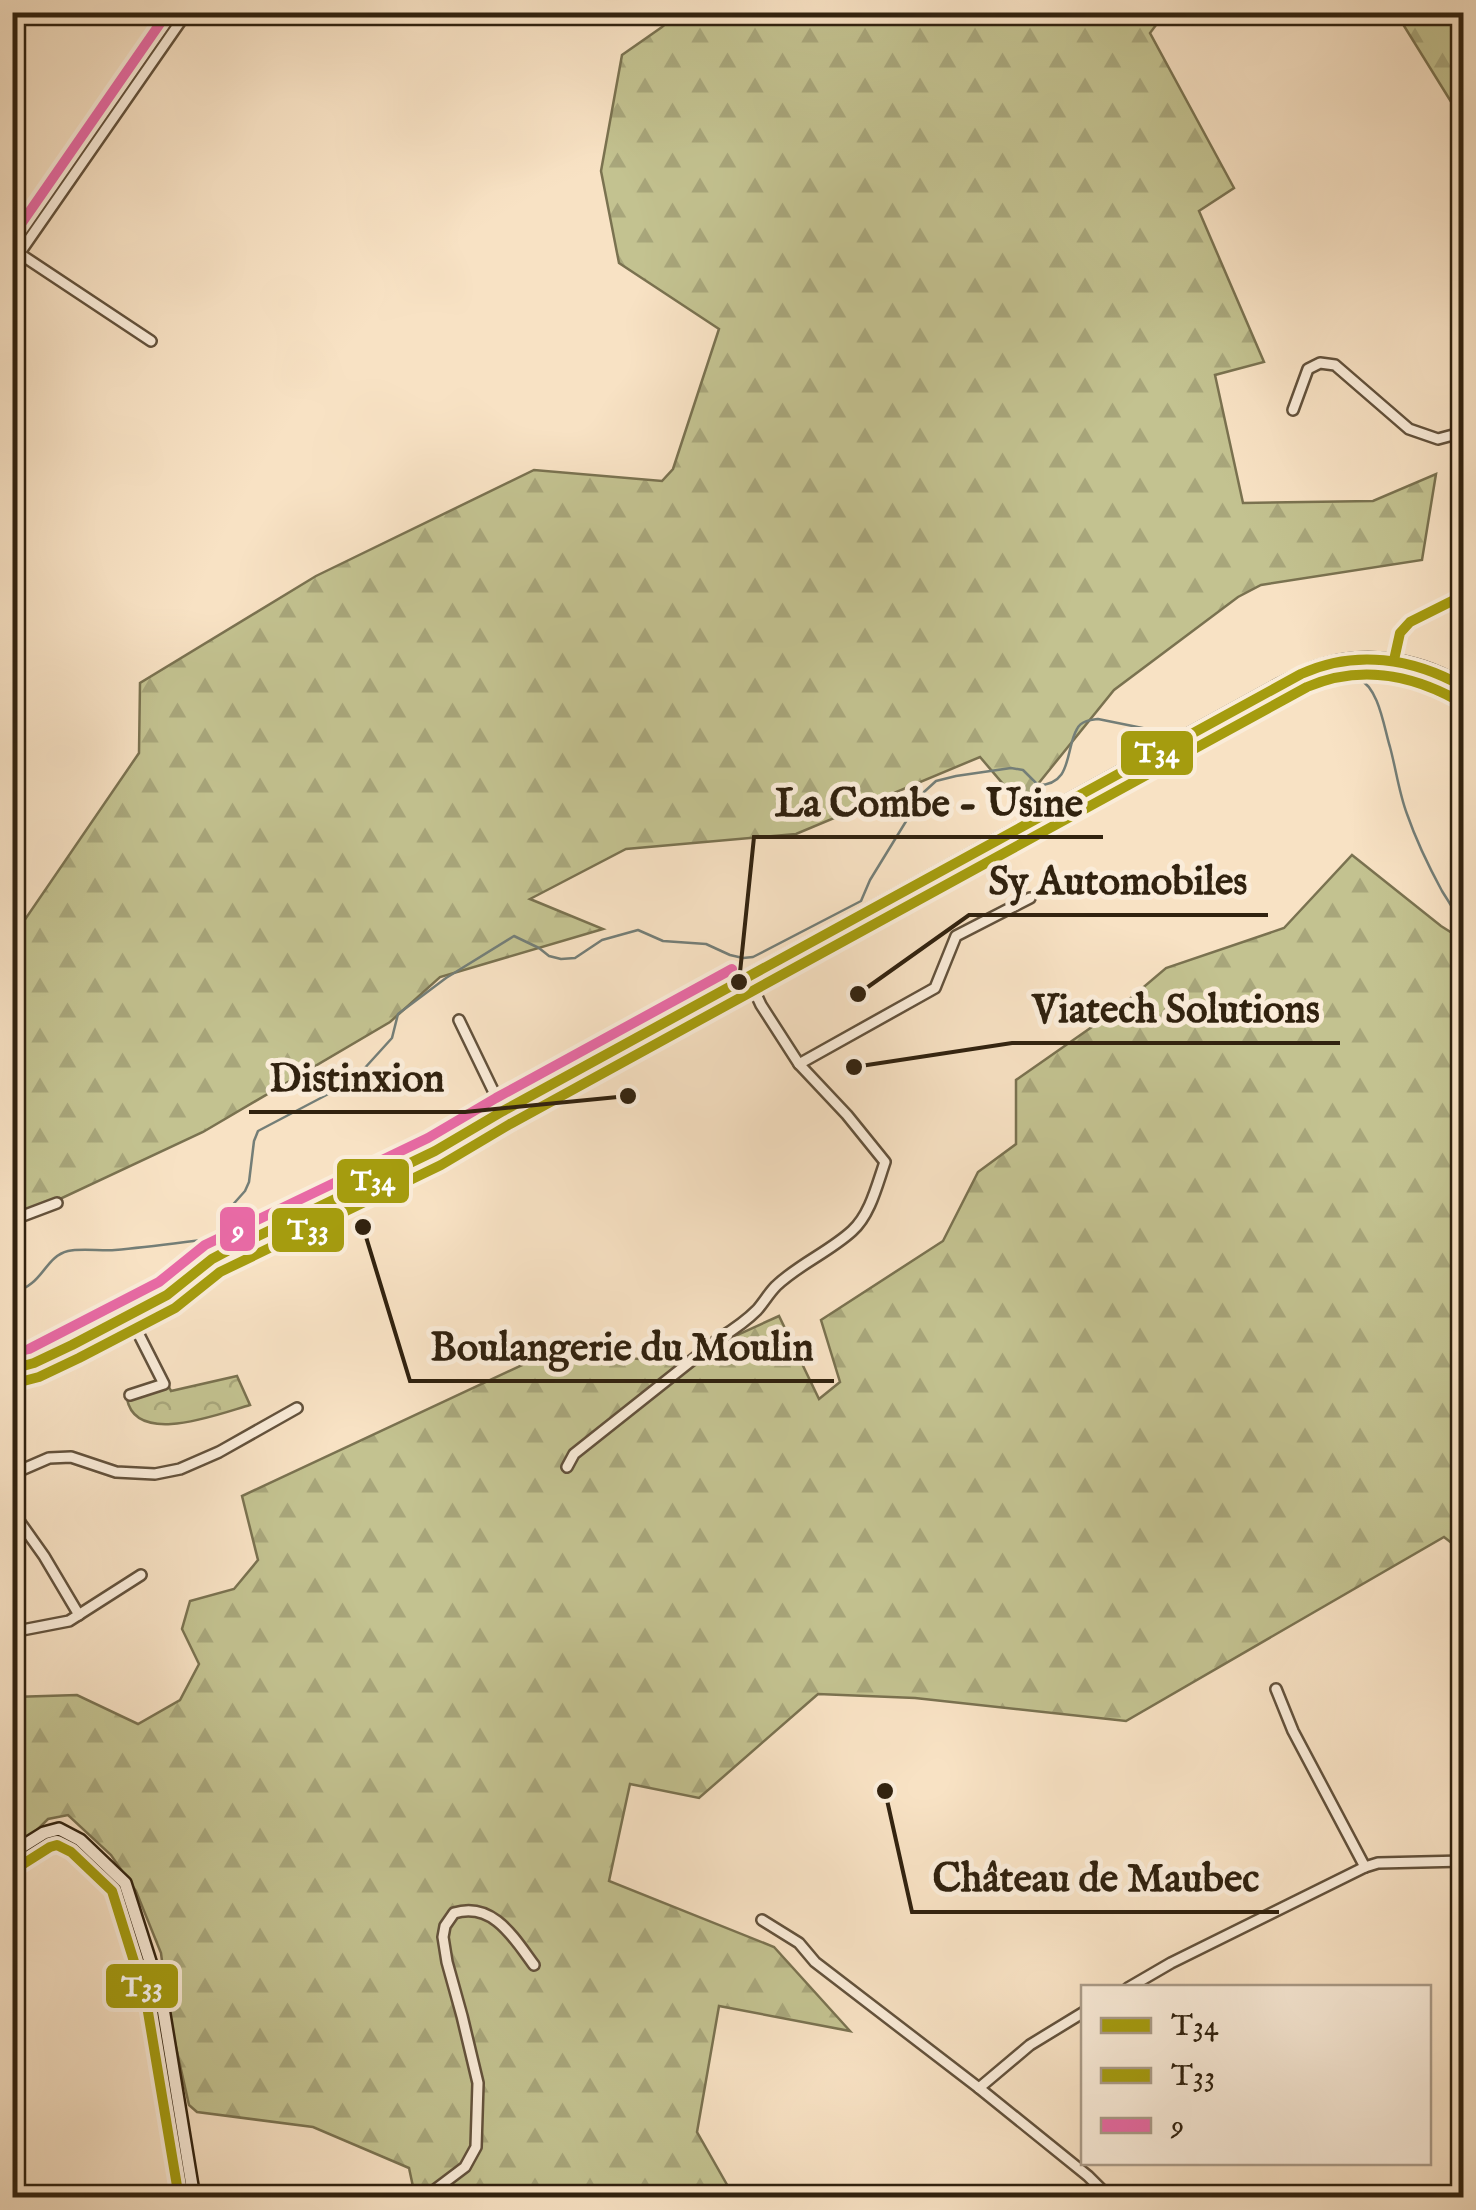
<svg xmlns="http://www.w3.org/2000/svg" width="1476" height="2210" viewBox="0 0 1476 2210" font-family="'IM FELL English',serif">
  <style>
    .forest { fill: url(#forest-firs); stroke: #7a7250; stroke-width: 2.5 }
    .park { fill: url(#park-crowns); stroke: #7a7250; stroke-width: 2.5 }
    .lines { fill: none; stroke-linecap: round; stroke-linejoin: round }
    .stream { stroke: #747e77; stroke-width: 2.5 }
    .street-casing { stroke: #63523c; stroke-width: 14 }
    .secondary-casing { stroke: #31220f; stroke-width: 16 }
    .street { stroke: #faecd9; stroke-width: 9 }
    .secondary { stroke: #faecd9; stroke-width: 11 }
    .bus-1-casing { stroke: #faecd9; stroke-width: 18 }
    .bus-2-casing { stroke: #faecd9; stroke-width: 18 }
    .bus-3-casing { stroke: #faecd9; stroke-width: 18 }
    .bus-1 { stroke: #a59c0f; stroke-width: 10 }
    .bus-2 { stroke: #a59c0f; stroke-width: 10 }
    .bus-3 { stroke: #e86aa5; stroke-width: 10 }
    .leader { fill: none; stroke: #31220f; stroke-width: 4 }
    .callout-dot { fill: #31220f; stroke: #faecd9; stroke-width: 4 }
    .callout-label { font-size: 40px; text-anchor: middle; font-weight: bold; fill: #31220f; stroke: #faecd9; stroke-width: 10; stroke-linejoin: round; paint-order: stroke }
    .line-badge { stroke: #faecd9; stroke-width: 4 }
    .badge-label { font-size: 28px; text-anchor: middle; font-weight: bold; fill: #fff }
  </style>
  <defs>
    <pattern id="forest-firs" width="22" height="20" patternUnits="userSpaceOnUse" patternTransform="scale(2.5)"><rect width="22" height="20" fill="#c3c290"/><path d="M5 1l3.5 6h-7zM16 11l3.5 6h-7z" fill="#a8a67b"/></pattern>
    <pattern id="park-crowns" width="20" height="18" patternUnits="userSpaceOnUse" patternTransform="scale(2.5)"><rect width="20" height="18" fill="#c3c290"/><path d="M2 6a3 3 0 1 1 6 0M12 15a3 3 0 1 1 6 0" fill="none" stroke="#a8a67b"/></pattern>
  </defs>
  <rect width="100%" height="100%" fill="#f8e2c4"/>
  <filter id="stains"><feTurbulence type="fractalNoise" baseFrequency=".002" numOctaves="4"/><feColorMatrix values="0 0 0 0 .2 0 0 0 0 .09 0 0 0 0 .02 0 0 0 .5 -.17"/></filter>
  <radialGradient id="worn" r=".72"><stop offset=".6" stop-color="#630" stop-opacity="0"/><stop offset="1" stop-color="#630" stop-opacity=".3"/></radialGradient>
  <g class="forest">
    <path d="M678,13H1165L1150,33L1234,188L1199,211L1264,362L1215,375L1243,503L1373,501L1436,474L1422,560L1261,585L1238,597L1114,690L1021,805L980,757L796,834L626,849L530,899L603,929L440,977L390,1022L203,1132L13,1221V931L24,921L139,753L140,683L316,576L534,470L662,481L673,469L719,329L619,263L601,171L622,55L662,27Z"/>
    <path d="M1396,13H1463V121Z"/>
    <path d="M1352,855L1441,926L1463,940V1552L1444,1537L1126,1721L915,1698L818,1694L699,1798L630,1784L609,1881L774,1947L850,2031L719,2006L697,2132L734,2197H409L415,2196L409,2168L313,2127L197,2112L189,2105L169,2016L161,1953L136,1891L111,1855L68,1815L48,1819L31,1836L13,1842V1697L77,1695L138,1724L180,1700L199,1664L182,1629L190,1601L234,1589L258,1560L242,1496L550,1352L678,1362L779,1316L819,1399L840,1382L821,1320L943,1241L978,1172L1016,1144V1080L1119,1008L1166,968L1284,928Z"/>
  </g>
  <path class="park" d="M237,1376L250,1405C221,1413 136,1447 127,1399L168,1385L171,1391Z"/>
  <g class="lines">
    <g class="stream">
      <path d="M1189,739L1206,744C1228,730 1338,669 1359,679C1379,688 1384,728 1390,747C1396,769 1399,793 1407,814C1416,840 1429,867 1442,891C1448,901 1458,914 1460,925C1462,933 1461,939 1464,947"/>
      <path d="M12,1293C44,1285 44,1257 68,1251C80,1248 101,1251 115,1250C150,1247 184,1242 218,1238L229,1209L245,1191L249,1182L254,1141L258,1131L353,1081L392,1038L398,1014L446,978L514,936L539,948L549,956L561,959L575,958L602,940L638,930L663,941L706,944L730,955L743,958L753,957L861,901L870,880L924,792L936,781L956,776L1011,768L1023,770L1038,785C1073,785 1065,749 1077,729C1081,721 1090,720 1098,719L1177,735"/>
    </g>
    <defs>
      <g id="street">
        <path d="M20,254L151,341"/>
        <path d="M12,264L187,12"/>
        <path d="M1293,410L1308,369L1320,363L1335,365L1409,429L1438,439L1464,432"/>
        <path d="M459,1020L503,1111"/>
        <path d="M799,1064L935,988L956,936L1030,898"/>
        <path d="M12,1220L57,1203"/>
        <path d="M129,1315L164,1384L130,1395"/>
        <path d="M567,1467L574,1454L720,1338C733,1330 746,1321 757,1310C764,1302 769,1293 776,1286C799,1264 829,1252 852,1231C870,1215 877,1185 885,1162L847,1115L799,1064L761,1005L748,977"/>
        <path d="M12,1474L49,1458L71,1457L116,1472L155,1474L180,1469L219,1452L297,1408"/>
        <path d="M12,1511L44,1556L79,1615"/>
        <path d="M12,1632L69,1621L141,1575"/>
        <path d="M1276,1689L1293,1731L1365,1867"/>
        <path d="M762,1920L799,1943L815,1962L979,2088L1088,2176L1110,2198"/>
        <path d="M1128,1988L1171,1963L1365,1867L1378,1863L1464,1861"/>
        <path d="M979,2088L1030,2045L1084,2012"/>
        <path d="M268,2198H275"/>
        <path d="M424,2198L465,2167L476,2147L478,2083L462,2016L447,1962L443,1937L445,1926L454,1913C493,1901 514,1938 534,1965"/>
      </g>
      <g id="secondary">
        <path d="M1394,660L1400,633L1410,622L1464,595"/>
        <path d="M12,1369L34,1363L72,1345L167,1295L212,1259L227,1251L435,1151L503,1111L1279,685C1293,678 1308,669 1324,665C1370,651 1423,661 1464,687"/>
        <path d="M12,1853L44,1833L59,1829L80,1840L125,1883L161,1996L194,2198"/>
      </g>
    </defs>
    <use href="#street" class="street-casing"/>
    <use href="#secondary" class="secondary-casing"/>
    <use href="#street" class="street"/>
    <use href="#secondary" class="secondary"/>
    <defs>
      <g id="bus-1">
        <path d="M1394,660L1400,633L1410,622L1464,595"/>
        <path d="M12,1369L34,1363L72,1345L167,1295L212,1259L227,1251L435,1151L503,1111L1301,674C1355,649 1413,658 1464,687"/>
      </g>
      <g id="bus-2">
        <path d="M16,1383L39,1377L79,1358L175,1308L220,1272L441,1165L510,1124L1307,687C1358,665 1410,674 1457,700"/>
        <path d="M20,1866L50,1847L57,1845L71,1852L112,1891L146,2000L179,2198"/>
      </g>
      <g id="bus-3">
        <path d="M12,237L168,12"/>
        <path d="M12,1353L29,1349L159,1282L205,1245L428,1138L496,1098L732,969"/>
      </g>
    </defs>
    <use href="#bus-1" class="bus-1-casing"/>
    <use href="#bus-2" class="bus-2-casing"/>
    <use href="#bus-3" class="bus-3-casing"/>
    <use href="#bus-1" class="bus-1"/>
    <use href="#bus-2" class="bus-2"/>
    <use href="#bus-3" class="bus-3"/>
  </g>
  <path class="leader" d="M739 982L754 837H1103M858 994L969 915H1268M854 1067L1012 1043H1340M628 1096L465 1112H249M363 1227L410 1381H834M885 1791L912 1912H1279"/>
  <g class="callout-dot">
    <circle cx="739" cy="982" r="10"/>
    <circle cx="858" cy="994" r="10"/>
    <circle cx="854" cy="1067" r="10"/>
    <circle cx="628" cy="1096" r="10"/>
    <circle cx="363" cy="1227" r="10"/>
    <circle cx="885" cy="1791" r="10"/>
  </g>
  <g class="callout-label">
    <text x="929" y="816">La Combe - Usine</text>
    <text x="1118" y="894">Sy Automobiles</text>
    <text x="1176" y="1022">Viatech Solutions</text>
    <text x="357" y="1091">Distinxion</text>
    <text x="622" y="1360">Boulangerie du Moulin</text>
    <text x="1096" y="1891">Château de Maubec</text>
  </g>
  <g class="line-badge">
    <rect x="1119" y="729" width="76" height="48" rx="10" fill="#a59c0f"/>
    <rect x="335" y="1157" width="76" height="48" rx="10" fill="#a59c0f"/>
    <rect x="218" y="1205" width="39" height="48" rx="10" fill="#e86aa5"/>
    <rect x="270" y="1206" width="76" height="48" rx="10" fill="#a59c0f"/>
    <rect x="104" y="1962" width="76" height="48" rx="10" fill="#a59c0f"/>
  </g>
  <g class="badge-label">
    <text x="1157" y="762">T34</text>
    <text x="373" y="1190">T34</text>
    <text x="238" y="1239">9</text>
    <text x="308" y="1239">T33</text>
    <text x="142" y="1996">T33</text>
  </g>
  <rect width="1476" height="2210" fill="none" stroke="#f8e2c4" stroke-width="50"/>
  <rect x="15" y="15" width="1446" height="2180" fill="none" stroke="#31220f" stroke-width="5"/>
  <rect x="25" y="25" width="1426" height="2160" fill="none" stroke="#31220f" stroke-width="2.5"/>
  <rect x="1081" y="1985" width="350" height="180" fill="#faecd9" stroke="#aa9b88" stroke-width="2.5"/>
  <rect x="1101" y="2018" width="50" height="15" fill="#a59c0f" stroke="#aa9b88" stroke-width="2.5"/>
  <text x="1171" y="2035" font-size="30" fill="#31220f">T34</text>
  <rect x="1101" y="2068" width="50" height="15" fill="#a59c0f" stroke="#aa9b88" stroke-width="2.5"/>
  <text x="1171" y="2085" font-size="30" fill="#31220f">T33</text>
  <rect x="1101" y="2118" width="50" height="15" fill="#e86aa5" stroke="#aa9b88" stroke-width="2.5"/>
  <text x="1171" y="2135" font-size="30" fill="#31220f">9</text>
  <rect width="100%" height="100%" filter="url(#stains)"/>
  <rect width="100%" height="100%" fill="url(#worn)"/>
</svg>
